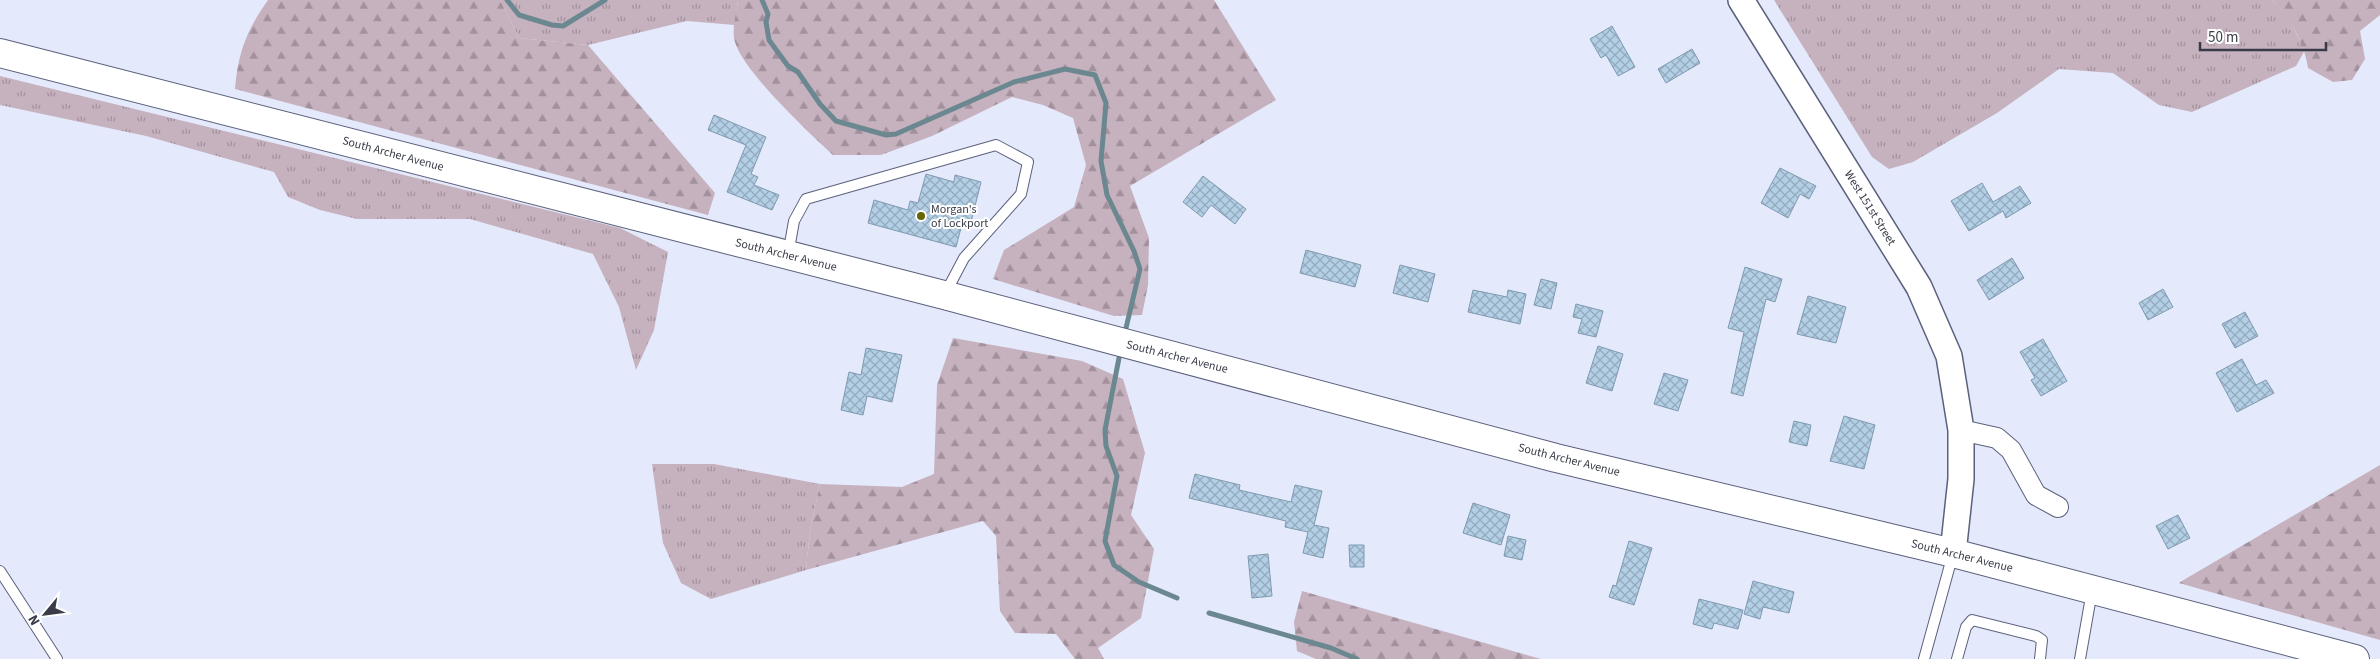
<svg xmlns="http://www.w3.org/2000/svg" width="2380" height="659" viewBox="0 0 2380 659" font-family="'Source Sans 3',sans-serif">
  <style>
    .grass { fill: url(#grass-tufts) }
    .forest { fill: url(#forest-firs) }
    .lines { fill: none; stroke-linecap: round; stroke-linejoin: round }
    .stream { stroke: #6b8891; stroke-width: 5 }
    .building { fill: url(#building-cross-hatch); stroke: #7f9aaf }
    .service-casing { stroke: #5b617c; stroke-width: 12 }
    .minor-casing { stroke: #5b617c; stroke-width: 22 }
    .tertiary-casing { stroke: #5b617c; stroke-width: 28 }
    .primary-casing { stroke: #5b617c; stroke-width: 30 }
    .service { stroke: #fff; stroke-width: 10 }
    .minor { stroke: #fff; stroke-width: 20 }
    .tertiary { stroke: #fff; stroke-width: 25 }
    .primary { stroke: #fff; stroke-width: 28 }
    .poi-dot { fill: #636602; stroke: #fff; stroke-width: 2 }
    .labels { text-anchor: middle; dominant-baseline: central; stroke-width: 4; stroke-linejoin: round; paint-order: stroke }
    .street-label { font-size: 12px; fill: #393c48; stroke: #fff }
    .poi-label { font-size: 12px; fill: #393c48; stroke: #fff; text-anchor: start }
  </style>
  <defs>
    <pattern id="grass-tufts" width="24" height="20" patternUnits="userSpaceOnUse" patternTransform="scale(1.25)"><rect width="24" height="20" fill="#c6b1be"/><path d="M3 7l-1-3M5 7V3M7 7l1-3M15 17l-1-3M17 17v-4M19 17l1-3" fill="none" stroke="#a2919c"/></pattern>
    <pattern id="forest-firs" width="22" height="20" patternUnits="userSpaceOnUse" patternTransform="scale(1.25)"><rect width="22" height="20" fill="#c6b1be"/><path d="M5 1l3.5 6h-7zM16 11l3.5 6h-7z" fill="#a2919c"/></pattern>
    <pattern id="building-cross-hatch" width="8" height="8" patternUnits="userSpaceOnUse" patternTransform="scale(1.25)"><rect width="8" height="8" fill="#b3cfe6"/><path d="M0 0l8 8M0 8l8-8" fill="none" stroke="#93a9bc"/></pattern>
  </defs>
  <rect width="100%" height="100%" fill="#e4e9fc"/>
  <g class="grass">
    <path d="M500,0H738L735,25L687,21L588,45L519,38Z"/>
    <path d="M1774,0H2272L2287,16L2305,50L2296,66L2192,112L2159,105L2113,73L2059,69L1997,113L1913,162L1889,169L1872,157Z"/>
    <path d="M0,76L620,228L668,252L654,330L636,370L619,307L593,254L470,219H357L320,210L288,197L274,172L146,136L0,105Z"/>
    <path d="M652,464H714L820,484L810,531L806,570L711,599L681,583L663,543Z"/>
  </g>
  <g class="forest">
    <path d="M268,0H500L519,38L588,45L715,193L708,215L235,89C238,52 247,30 268,0Z"/>
    <path d="M738,0H1214L1276,100L1130,186L1149,238L1148,285L1142,315L1114,316L993,279L1004,250L1074,207L1086,165L1073,118L1043,105L1012,97L932,136L881,155H833C809,133 743,71 735,42C731,30 737,12 738,0Z"/>
    <path d="M2272,0H2380V15L2360,31L2365,59L2352,80L2333,82L2308,68C2304,41 2290,20 2272,0Z"/>
    <path d="M953,338L1082,361L1123,379L1145,453L1131,515L1154,549L1141,618L1098,648L1104,659H1075L1056,634L1015,633L1000,611L996,536L983,521L806,570L810,531L820,484L902,487L934,474L937,385Z"/>
    <path d="M2380,465V640L2179,583L2187,578Z"/>
    <path d="M1302,591L1541,659H1316L1297,651L1294,622Z"/>
  </g>
  <g class="lines">
    <g class="stream">
      <path d="M507,0L519,15L552,25L563,26L605,0"/>
      <path d="M762,0L768,14L766,22L769,40L788,66L798,72L820,104L836,121L886,135L896,134L1014,82L1065,69L1095,75L1106,103L1101,161L1107,195L1134,251L1140,269L1126,328"/>
      <path d="M1119,358L1105,430L1106,446L1117,476L1105,541L1114,565L1139,582L1177,598"/>
      <path d="M1209,613L1331,648L1357,659"/>
    </g>
  </g>
  <g class="building">
    <path d="M1612,26L1635,67L1618,76L1606,55L1601,58L1590,39Z"/>
    <path d="M1692,49L1700,63L1666,83L1658,69Z"/>
    <path d="M714,115L766,137L751,174L758,177L754,185L779,195L772,210L727,192L746,145L708,130Z"/>
    <path d="M1780,168L1816,186L1809,199L1800,194L1788,218L1761,203Z"/>
    <path d="M926,174L954,182L955,175L981,182L970,226L962,224L956,247L868,223L874,200L908,210L910,201L918,203Z"/>
    <path d="M1203,176L1246,209L1235,224L1211,205L1202,217L1183,202Z"/>
    <path d="M1982,183L1993,202L2020,186L2031,203L2006,218L2003,211L1969,231L1951,201Z"/>
    <path d="M1306,250L1361,265L1355,287L1300,273Z"/>
    <path d="M2012,258L2024,278L1989,300L1977,280Z"/>
    <path d="M1400,265L1435,274L1428,302L1393,293Z"/>
    <path d="M1745,267L1782,279L1775,302L1766,299L1743,396L1731,393L1744,332L1728,328Z"/>
    <path d="M1541,279L1557,283L1551,309L1534,305Z"/>
    <path d="M2163,289L2173,307L2148,320L2139,303Z"/>
    <path d="M1473,290L1507,297L1508,290L1526,294L1520,324L1468,312Z"/>
    <path d="M1808,296L1846,307L1836,343L1797,334Z"/>
    <path d="M1576,304L1603,311L1596,337L1578,333L1582,319L1573,317Z"/>
    <path d="M2245,312L2258,336L2235,348L2222,324Z"/>
    <path d="M2043,339L2067,381L2041,396L2031,380L2035,378L2020,352Z"/>
    <path d="M1598,346L1623,354L1612,391L1586,383Z"/>
    <path d="M866,348L902,355L892,402L867,396L863,415L841,410L849,372L861,375Z"/>
    <path d="M2242,359L2256,385L2266,380L2274,393L2237,412L2216,373Z"/>
    <path d="M1664,373L1688,380L1678,411L1654,404Z"/>
    <path d="M1844,416L1875,425L1864,469L1830,461Z"/>
    <path d="M1794,421L1811,425L1807,446L1789,442Z"/>
    <path d="M1195,474L1240,485L1239,490L1291,502L1295,485L1322,491L1314,525L1329,528L1323,558L1303,553L1308,532L1285,527L1286,521L1189,498Z"/>
    <path d="M1473,503L1510,515L1501,545L1463,533Z"/>
    <path d="M2178,515L2190,538L2168,549L2156,526Z"/>
    <path d="M1508,536L1526,540L1522,560L1504,556Z"/>
    <path d="M1629,541L1652,548L1634,605L1609,597L1613,585L1616,586Z"/>
    <path d="M1349,545H1364V567H1350Z"/>
    <path d="M1268,554L1272,596L1252,598L1248,556Z"/>
    <path d="M1753,581L1794,592L1789,613L1763,607L1760,619L1744,614Z"/>
    <path d="M1699,599L1743,610L1738,629L1714,623L1712,629L1693,624Z"/>
  </g>
  <g class="lines">
    <defs>
      <g id="service">
        <path d="M788,255L794,221L806,199L996,145L1028,162L1021,194L964,258L945,294"/>
        <path d="M0,571L57,659"/>
        <path d="M1924,659L1953,554"/>
        <path d="M1957,659L1966,627L1972,620L2036,636L2042,640L2040,659"/>
        <path d="M2080,659L2092,591"/>
      </g>
      <path id="minor" d="M1961,430L1997,438L2011,450L2036,495L2058,507"/>
      <path id="tertiary" d="M1741,0L1919,287L1949,356L1961,430V479L1953,553"/>
      <path id="primary" d="M0,53L944,295L1556,458L1953,553L2355,659"/>
    </defs>
    <use href="#service" class="service-casing"/>
    <use href="#minor" class="minor-casing"/>
    <use href="#tertiary" class="tertiary-casing"/>
    <use href="#primary" class="primary-casing"/>
    <use href="#service" class="service"/>
    <use href="#minor" class="minor"/>
    <use href="#tertiary" class="tertiary"/>
    <use href="#primary" class="primary"/>
  </g>
  <circle class="poi-dot" cx="921" cy="216" r="5"/>
  <g class="labels">
    <g class="street-label">
      <text transform="translate(393 154) rotate(15)">South Archer Avenue</text>
      <text transform="translate(1870 208) rotate(58)">West 151st Street</text>
      <text transform="translate(786 255) rotate(14)">South Archer Avenue</text>
      <text transform="translate(1177 357) rotate(14)">South Archer Avenue</text>
      <text transform="translate(1569 460) rotate(14)">South Archer Avenue</text>
      <text transform="translate(1962 556) rotate(14)">South Archer Avenue</text>
    </g>
    <g class="poi-label">
      <text x="931" y="209">Morgan's<tspan x="931" dy="14">of Lockport</tspan></text>
    </g>
  </g>
  <g transform="translate(45 614) rotate(241)" stroke="#ffffff" stroke-width="4" paint-order="stroke">
  <path d="M0-4L9 19L0 12L-9 19Z" fill="#393c48"/>
  <text y="-8" font-size="14" font-weight="bold" text-anchor="middle" fill="#393c48">N</text>
  </g>
  <path d="M2200 42v8h126v-8" fill="none" stroke="#393c48" stroke-width="2.5"/>
  <text x="2208" y="42" font-size="15" fill="#393c48" stroke="#ffffff" stroke-width="4" paint-order="stroke">50 m</text>
</svg>
